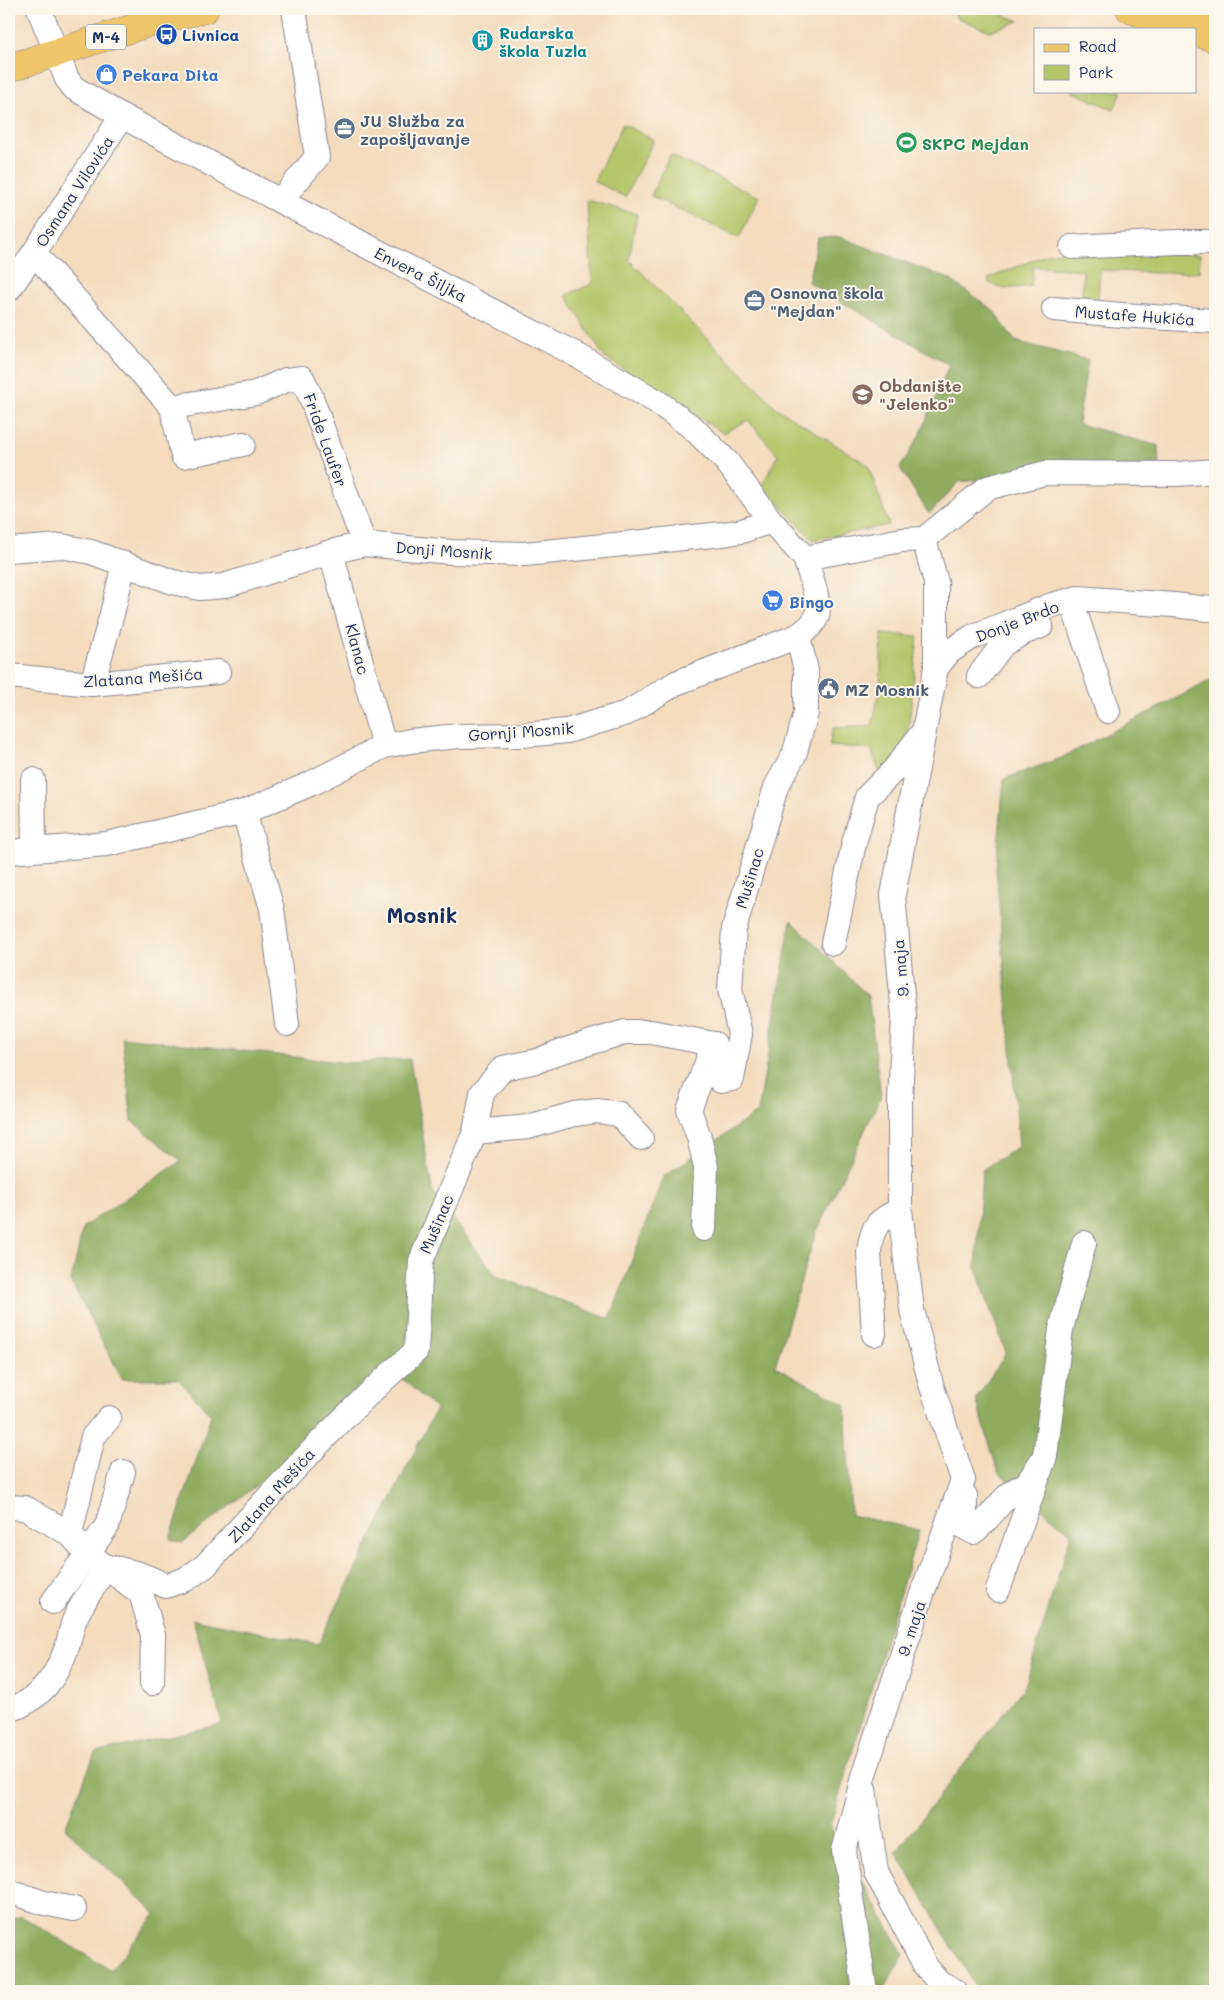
<svg xmlns="http://www.w3.org/2000/svg" width="1224" height="2000" viewBox="0 0 1224 2000" font-family="Mali,sans-serif">
  <style>
    .green { fill: #b5c66a; stroke: #687a64 }
    .forest { fill: #90ab5e; stroke: #566d5e }
    .lines { fill: none; stroke-linecap: round; stroke-linejoin: round }
    .minor-casing { stroke: #88858e; stroke-width: 26 }
    .major-casing { stroke: #88858e; stroke-width: 29 }
    .minor { stroke: #fff; stroke-width: 24 }
    .major { stroke: #eec569; stroke-width: 28 }
    .labels { text-anchor: middle; dominant-baseline: central; stroke-width: 4; stroke-linejoin: round; paint-order: stroke }
    .shield { fill: #fbf7ec; stroke: #5e6b89; stroke-width: 1 }
    .shield-label { font-size: 15px; font-weight: bold; fill: #1b2f5e }
    .culture-label { font-size: 16px; font-weight: bold; fill: #0d838f; stroke: #fbf7ec; text-anchor: start }
    .transit-label { font-size: 16px; font-weight: bold; fill: #164399; stroke: #fbf7ec; text-anchor: start }
    .shop-label { font-size: 16px; font-weight: bold; fill: #366cbe; stroke: #fbf7ec; text-anchor: start }
    .service-label { font-size: 16px; font-weight: bold; fill: #4e5e75; stroke: #fbf7ec; text-anchor: start }
    .leisure-label { font-size: 16px; font-weight: bold; fill: #27864d; stroke: #fbf7ec; text-anchor: start }
    .street-label { font-size: 16px; fill: #1b2f5e; stroke: #fbf7ec }
    .education-label { font-size: 16px; font-weight: bold; fill: #785e54; stroke: #fbf7ec; text-anchor: start }
    .district-label { font-size: 21px; font-weight: bold; fill: #1b2f5e; stroke: #fbf7ec }
  </style>
  <rect width="100%" height="100%" fill="#fbf7ec"/>
  <filter id="ink" filterUnits="userSpaceOnUse"><feTurbulence type="fractalNoise" baseFrequency=".02" numOctaves="2"/><feDisplacementMap in="SourceGraphic" scale="10" xChannelSelector="R" yChannelSelector="G"/><feConvolveMatrix kernelMatrix="1 2 1 2 8 2 1 2 1" color-interpolation-filters="sRGB"/></filter>
  <filter id="wash" filterUnits="userSpaceOnUse"><feTurbulence type="fractalNoise" baseFrequency=".0096" numOctaves="4" result="noise"/><feDisplacementMap in="SourceGraphic" scale="20" xChannelSelector="R" yChannelSelector="G"/><feGaussianBlur stdDeviation="1.12" result="paint"/><feColorMatrix in="noise" values="0 0 0 0 0 0 0 0 0 0 0 0 0 0 0 0 0 1.4 0 .05"/><feComposite in="paint" operator="in"/></filter>
  <g filter="url(#wash)">
    <rect width="100%" height="100%" fill="#f4dbbe"/>
    <g class="green">
      <path d="M958,9H988L1019,21L990,31L955,17Z"/>
      <path d="M1071,91H1122L1114,110Z"/>
      <path d="M623,124L654,140L625,197L594,181Z"/>
      <path d="M670,155L759,197L739,238L651,196Z"/>
      <path d="M587,200L637,214L629,260L778,409L868,465L889,525L813,540L762,485L778,455L748,420L723,433L604,357L566,295L592,284Z"/>
      <path d="M1071,250L1200,255L1199,272L1156,273L1100,270L1098,299H1082L1083,270L1033,267L1031,286L1004,289L989,283L988,279L1047,254Z"/>
      <path d="M882,634L918,636L909,724L898,788L882,779L871,749L829,746L833,728L872,726L880,687Z"/>
    </g>
    <g class="forest">
      <path d="M840,237L949,279L993,310L1015,341L1088,360L1078,424L1159,446V464L1045,473L959,482L929,514L900,468L921,433L949,365L808,282L818,238Z"/>
      <path d="M1215,678V1991H992L977,1989L896,1852L1025,1686L1071,1533L998,1472L976,1399L1006,1353L976,1269L982,1170L1019,1146L996,868L1004,779L1061,758Z"/>
      <path d="M791,920L868,996L881,1096L815,1235L775,1366L845,1404L851,1515L919,1530L830,1826L904,1955L883,1991H9V1920L21,1916L111,1970L156,1914L65,1828L95,1753L222,1724L193,1619L318,1644L436,1409L398,1375L182,1543L170,1539L211,1415L178,1379H122L71,1282L83,1227L181,1161L132,1121L122,1037L347,1063L410,1059L432,1190L496,1276L610,1319L663,1177L758,1112Z"/>
    </g>
  </g>
  <g filter="url(#ink)">
    <g class="lines">
      <defs>
        <g id="minor">
          <path d="M39,9L67,79L74,88L122,116L280,201L573,353L656,401L693,428L727,462L771,521L805,558L902,540L924,539L987,488L1045,473L1177,474L1215,471"/>
          <path d="M280,201L317,157L294,9"/>
          <path d="M1072,247L1177,242H1215"/>
          <path d="M34,253L172,407L256,393L286,380L302,378L311,397L364,544"/>
          <path d="M9,289L34,253L122,116"/>
          <path d="M1054,309L1122,315L1215,321"/>
          <path d="M172,407L183,456L243,444"/>
          <path d="M9,550L61,546L91,552L173,582L200,588L224,586L331,552L364,544L451,552L525,554L723,534L742,531L771,521"/>
          <path d="M331,552L384,746"/>
          <path d="M1075,612L1108,711"/>
          <path d="M936,668L949,652L972,637L1052,605L1078,598L1174,605L1208,609L1215,608"/>
          <path d="M9,676L92,684L218,672"/>
          <path d="M979,676L1003,644L1025,632L1041,626"/>
          <path d="M92,684L112,614L124,564"/>
          <path d="M33,780L34,849"/>
          <path d="M244,812L272,909L287,1024"/>
          <path d="M9,852L107,844L244,812L310,784L384,746L410,741L458,736L523,735L567,731L627,713L676,683L798,636C804,631 814,625 817,616C821,603 809,571 805,558"/>
          <path d="M833,943L854,843L867,797L894,770L923,732"/>
          <path d="M714,1044L721,1081L732,1079L740,1034L730,989L734,929L776,787L794,755L806,713V671L798,636"/>
          <path d="M475,1132L528,1127L574,1114L597,1111L619,1114L641,1138"/>
          <path d="M704,1229L706,1167L699,1137L689,1110L714,1044"/>
          <path d="M874,1334L869,1252C872,1225 877,1221 900,1210"/>
          <path d="M1045,1456L1061,1329L1084,1243"/>
          <path d="M965,1496V1510L961,1520L964,1527L973,1532C992,1519 1003,1492 1026,1485L1045,1456L998,1590"/>
          <path d="M9,1507L25,1508L70,1534L87,1553L141,1593L153,1635L152,1683"/>
          <path d="M70,1534L93,1437L109,1418"/>
          <path d="M106,1567C128,1569 147,1576 166,1586L186,1579L205,1566C274,1492 339,1417 416,1351L421,1261L475,1132L482,1093L503,1068L537,1061L559,1052L625,1032H651L714,1044"/>
          <path d="M53,1602L107,1526L123,1472"/>
          <path d="M9,1710C40,1700 56,1678 67,1647C70,1638 71,1629 74,1621C81,1603 96,1584 106,1567"/>
          <path d="M864,1789L876,1872L926,1967L939,1982L955,1991"/>
          <path d="M9,1891L44,1903L74,1909"/>
          <path d="M865,1991L844,1851L863,1777L922,1594L963,1480L931,1384L912,1310L900,1210V1101L904,1016L893,895L936,668V582L924,539"/>
        </g>
        <g id="major">
          <path d="M1130,9L1188,29"/>
          <path d="M1193,9L1215,17"/>
          <path d="M1195,31L1215,39"/>
          <path d="M9,68L161,19L205,9"/>
        </g>
      </defs>
      <use href="#minor" class="minor-casing"/>
      <use href="#major" class="major-casing"/>
      <use href="#minor" class="minor"/>
      <use href="#major" class="major"/>
    </g>
  </g>
  <defs>
    <symbol id="bus-disc" viewBox="-11 -11 22 22"><circle r="9.5" fill="#1a4fb4" stroke="#fbf7ec"/><path d="M-5-6H5V4H4V6H2V4H-2V6H-4V4H-5ZM-3.5-4V0h7V-4ZM-3.5 1.2v1.5H-2V1.2ZM2 1.2v1.5H3.5V1.2Z" fill="#fff"/></symbol>
    <symbol id="building-disc" viewBox="-11 -11 22 22"><circle r="9.5" fill="#0f9aa8" stroke="#fbf7ec"/><path d="M-4-6H4V6H1V3H-1V6H-4ZM-2.5-4.3h1.7v1.8h-1.7ZM.8-4.3h1.7v1.8H.8ZM-2.5-1h1.7V.8h-1.7ZM.8-1h1.7V.8H.8Z" fill="#fff"/></symbol>
    <symbol id="shop-disc" viewBox="-11 -11 22 22"><circle r="9.5" fill="#3f7fe0" stroke="#fbf7ec"/><path d="M-5-2.5h2.3a2.7 3.5 0 0 1 5.4 0H5L5.5 6h-11ZM-1.5-2.5h3a1.5 2.3 0 0 0-3 0Z" fill="#fff"/></symbol>
    <symbol id="office-disc" viewBox="-11 -11 22 22"><circle r="9.5" fill="#5c6f8a" stroke="#fbf7ec"/><path d="M-6-3h4V-5.5h4V-3h4V5H-6ZM-1-4.5V-3h2v-1.5ZM-6 0V1H6V0Z" fill="#fff"/></symbol>
    <symbol id="stadium-disc" viewBox="-11 -11 22 22"><circle r="9.5" fill="#2e9e5b" stroke="#fbf7ec"/><path d="M0-5a6.5 5 0 1 0 0 10a6.5 5 0 1 0 0-10ZM-3.5-1.8h7v3.6h-7Z" fill="#fff"/></symbol>
    <symbol id="school-disc" viewBox="-11 -11 22 22"><circle r="9.5" fill="#8d6e63" stroke="#fbf7ec"/><path d="M0-5L7-2L0 1L-7-2ZM-4 1L0 2.5L4 1V4Q0 6-4 4Z" fill="#fff"/></symbol>
    <symbol id="supermarket-disc" viewBox="-11 -11 22 22"><circle r="9.5" fill="#3f7fe0" stroke="#fbf7ec"/><path d="M-6-5.5h2.5l.6 2H6L4.5 2H-2.5L-4.4-4H-6ZM-1.5 3.2a1.3 1.3 0 1 0 .1 0ZM3 3.2a1.3 1.3 0 1 0 .1 0Z" fill="#fff"/></symbol>
    <symbol id="civic-disc" viewBox="-11 -11 22 22"><circle r="9.5" fill="#5c6f8a" stroke="#fbf7ec"/><path d="M-.6-6.5H3V-4.5H.6V-3L4-1V1h2V6H-6V1h2V-1L-.6-3ZM-1.2 2.5V6h2.4V2.5Z" fill="#fff"/></symbol>
  </defs>
  <g fill-rule="evenodd">
    <use href="#bus-disc" x="154" y="22" width="25" height="25"/>
    <use href="#building-disc" x="470" y="28" width="25" height="25"/>
    <use href="#shop-disc" x="94" y="62" width="25" height="25"/>
    <use href="#office-disc" x="332" y="116" width="25" height="25"/>
    <use href="#stadium-disc" x="894" y="130" width="25" height="25"/>
    <use href="#office-disc" x="742" y="288" width="25" height="25"/>
    <use href="#school-disc" x="850" y="382" width="25" height="25"/>
    <use href="#supermarket-disc" x="760" y="588" width="25" height="25"/>
    <use href="#civic-disc" x="816" y="676" width="25" height="25"/>
  </g>
  <g class="labels">
    <rect class="shield" x="86" y="24.5" width="40" height="25" rx="4"/>
    <g class="shield-label">
      <text x="106" y="37">M-4</text>
    </g>
    <g class="culture-label">
      <text x="499" y="32">Rudarska<tspan x="499" dy="18">škola Tuzla</tspan></text>
    </g>
    <g class="transit-label">
      <text x="182" y="34">Livnica</text>
    </g>
    <g class="shop-label">
      <text x="122" y="74">Pekara Dita</text>
      <text x="789" y="601">Bingo</text>
    </g>
    <g class="service-label">
      <text x="360" y="120">JU Služba za<tspan x="360" dy="18">zapošljavanje</tspan></text>
      <text x="770" y="292">Osnovna škola<tspan x="770" dy="18">"Mejdan"</tspan></text>
      <text x="845" y="689">MZ Mosnik</text>
    </g>
    <g class="leisure-label">
      <text x="922" y="143">SKPC Mejdan</text>
    </g>
    <g class="street-label">
      <text transform="translate(74 191) rotate(-57)">Osmana Vilovića</text>
      <text transform="translate(421 274) rotate(27)">Envera Šiljka</text>
      <text transform="translate(1135 315) rotate(4)">Mustafe Hukića</text>
      <text transform="translate(326 440) rotate(70)">Fride Laufer</text>
      <text transform="translate(444 550) rotate(4)">Donji Mosnik</text>
      <text transform="translate(1017 621) rotate(-21)">Donje Brdo</text>
      <text transform="translate(358 649) rotate(75)">Klanac</text>
      <text transform="translate(143 677) rotate(-4)">Zlatana Mešića</text>
      <text transform="translate(521 731) rotate(-4)">Gornji Mosnik</text>
      <text transform="translate(749 878) rotate(-73)">Mušinac</text>
      <text transform="translate(900 968) rotate(-95)">9. maja</text>
      <text transform="translate(436 1224) rotate(-67)">Mušinac</text>
      <text transform="translate(271 1495) rotate(-48)">Zlatana Mešića</text>
      <text transform="translate(911 1628) rotate(-72)">9. maja</text>
    </g>
    <g class="education-label">
      <text x="879" y="385">Obdanište<tspan x="879" dy="18">"Jelenko"</tspan></text>
    </g>
    <g class="district-label">
      <text x="422" y="914">Mosnik</text>
    </g>
  </g>
  <rect width="1224" height="2000" fill="none" stroke="#fbf7ec" stroke-width="30"/>
  <rect x="1034" y="28" width="162" height="65" fill="#fbf7ec" stroke="#a1a7b3"/>
  <rect x="1044" y="44" width="25" height="8" fill="#eec569" stroke="#a1a7b3"/>
  <text x="1079" y="52" font-size="15" fill="#1b2f5e">Road</text>
  <rect x="1044" y="65" width="25" height="15" fill="#b5c66a" stroke="#a1a7b3"/>
  <text x="1079" y="78" font-size="15" fill="#1b2f5e">Park</text>
</svg>
